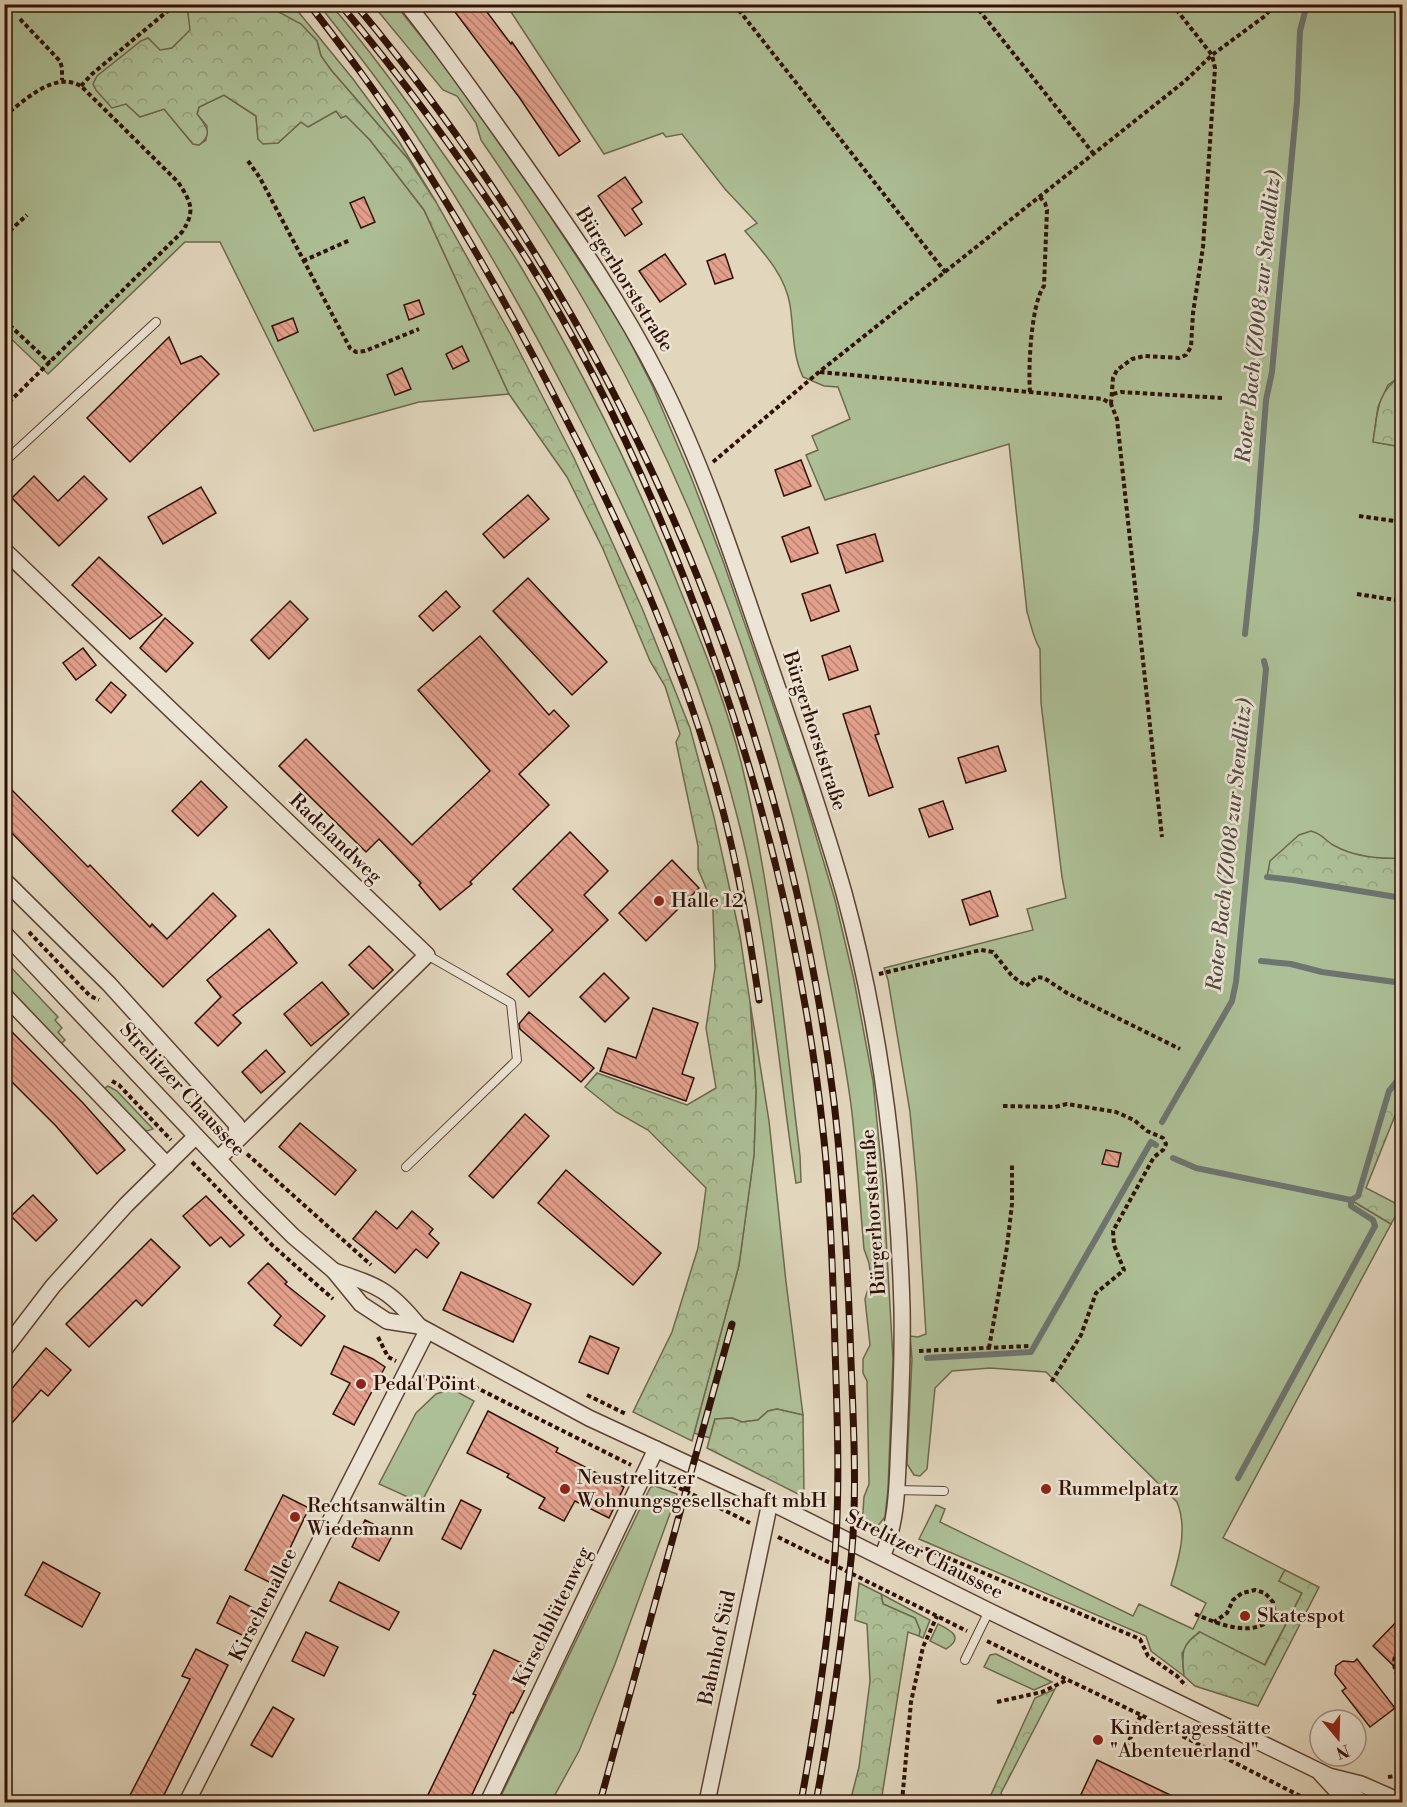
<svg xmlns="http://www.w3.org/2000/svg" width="1407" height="1807" viewBox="0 0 1407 1807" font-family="'Libre Bodoni',serif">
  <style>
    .green { fill: #adbf96; stroke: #6e684e; stroke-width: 1.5 }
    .forest { fill: url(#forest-crowns); stroke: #6e684e; stroke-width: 1.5 }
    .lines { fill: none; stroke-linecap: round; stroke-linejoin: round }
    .stream { stroke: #6d7570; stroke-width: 6 }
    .building { fill: url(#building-back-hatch); stroke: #2f1105; stroke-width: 1.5 }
    .lane-casing { stroke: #5c4233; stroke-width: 10 }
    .street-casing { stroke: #5c4233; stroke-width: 18 }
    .path { stroke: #2f1105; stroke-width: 4; stroke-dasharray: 4.5 3; stroke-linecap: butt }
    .lane { stroke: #ece4d4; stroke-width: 8 }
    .street { stroke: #ece4d4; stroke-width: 15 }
    .rail-casing { stroke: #2f1105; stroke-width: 7 }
    .rail { stroke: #ece4d4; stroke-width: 4.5; stroke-dasharray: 14; stroke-linecap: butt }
    .poi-dot { fill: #8f2418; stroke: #ece4d4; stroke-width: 2 }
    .labels { text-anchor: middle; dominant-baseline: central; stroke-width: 5; stroke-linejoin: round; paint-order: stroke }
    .street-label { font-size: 20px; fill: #2f1105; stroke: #ece4d4 }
    .poi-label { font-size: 20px; fill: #2f1105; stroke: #ece4d4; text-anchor: start }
    .water-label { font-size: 21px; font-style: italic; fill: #534b44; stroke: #ece4d4 }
  </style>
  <defs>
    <pattern id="forest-crowns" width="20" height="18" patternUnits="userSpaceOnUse" patternTransform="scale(1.5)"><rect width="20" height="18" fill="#adbf96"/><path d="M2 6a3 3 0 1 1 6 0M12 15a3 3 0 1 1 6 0" fill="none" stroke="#95a380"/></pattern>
    <pattern id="building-back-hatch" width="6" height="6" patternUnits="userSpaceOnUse" patternTransform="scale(1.5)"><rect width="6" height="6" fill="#e3a08d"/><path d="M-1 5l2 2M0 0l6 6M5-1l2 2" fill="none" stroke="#b88171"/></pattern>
  </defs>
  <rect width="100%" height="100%" fill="#e2d6bd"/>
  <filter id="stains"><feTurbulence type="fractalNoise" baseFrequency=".00333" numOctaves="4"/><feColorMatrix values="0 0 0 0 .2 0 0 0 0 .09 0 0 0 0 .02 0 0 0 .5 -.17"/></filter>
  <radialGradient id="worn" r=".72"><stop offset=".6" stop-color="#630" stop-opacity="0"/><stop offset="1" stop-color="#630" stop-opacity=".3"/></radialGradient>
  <g class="green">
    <path d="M14,4L187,5L191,30L172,48L160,51L148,38L126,104L140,117L164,109L193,144L199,145L206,140L207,126L197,114L199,107L224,95L256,116L258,139L278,143L301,122L308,126L336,111L346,115L370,140L424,210L509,394L419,402L314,431L220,242H185L48,374L5,333L4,13Z"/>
    <path d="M292,4L353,79L398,140L436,202L408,159L331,70L321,56L317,41L266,5Z"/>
    <path d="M511,4L1402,5V375L1388,385L1378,407L1373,442L1402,447V1075L1358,1196L1351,1200L1391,1224L1223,1538L1285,1570L1279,1581L1302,1593L1264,1666L1199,1632L1182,1653L1184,1676L1151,1651L1146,1636L919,1539L936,1505L945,1509L940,1522L1133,1616L1139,1604L1193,1629L1206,1603L1171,1585C1179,1558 1188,1529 1177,1502L1046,1372L990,1368L952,1371L935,1388L927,1469L920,1476L914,1475L907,1464L912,1359L910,1336L918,1337L926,1334L917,1187L910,1112L888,980L884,968L1033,930L1027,909L1066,898L1062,877L1041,703L1040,649C1033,638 1031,624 1027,612L1009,444L825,500L806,455L818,450L812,436L850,419L838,387L824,386L803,377C792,354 794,330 790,305C785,275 764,253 745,231L757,223L725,189L682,134L666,137L663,133L604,154L511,12Z"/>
    <path d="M319,5H331C371,51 407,101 442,152C469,190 497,227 521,267C583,371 637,479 681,592C704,649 727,706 742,766C773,894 784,1026 800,1156L801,1182L796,1183L792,1157C776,1042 766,925 736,812C700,671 640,536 573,406C525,313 472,220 414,132C385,88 352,46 319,5Z"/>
    <path d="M373,5H396L446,68L543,205L622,326L652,385L691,477L723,561L801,786L835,900L854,980L873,1081L883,1183L893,1359L888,1489L885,1517L877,1527L868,1528L862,1526L864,1497L869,1484L867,1381L863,1373V1359L870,1345L865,1299L871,1279L869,1263L864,1249C860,1204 857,1158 852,1113C847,1071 839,1030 831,989C789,759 714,531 599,327C563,262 523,201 481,140L476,123L457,96L443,90Z"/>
    <path d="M4,960L58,1017L55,1020L62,1028L58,1032L65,1040L61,1044L5,984Z"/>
    <path d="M750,1002L769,1121L786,1282L803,1415L777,1409L768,1411L758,1420L742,1422L732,1418L715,1419L710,1438L694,1433L739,1265L754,1155L756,1091Z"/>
    <path d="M108,1086L117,1091L153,1129L147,1131L143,1129L104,1089Z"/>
    <path d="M452,1389L474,1401L421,1503L379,1484L416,1413L436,1394Z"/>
    <path d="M655,1486L677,1494L675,1500L615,1664L579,1751L551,1802H498L649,1490L651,1487Z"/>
    <path d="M881,1594L930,1620L923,1638L919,1636L920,1630L915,1618L883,1604Z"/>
    <path d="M938,1624C950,1630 965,1637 946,1649L930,1641Z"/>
    <path d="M996,1654L1052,1682L1034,1690L984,1667L990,1655Z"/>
  </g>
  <g class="forest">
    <path d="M187,5H266L301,24L317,41L321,56L331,70L408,159L436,202L511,335L574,458L642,608L690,728L714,817L740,936L750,1002L756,1091L754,1155L739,1265L692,1441L633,1412L672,1332L698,1248L706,1188L648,1130L616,1112L585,1087L597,1073L687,1105L716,1088L706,1028L715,968L713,910L710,897L698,869V846L676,742L680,734L665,686L650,661L603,549L567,477L509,394L424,210L370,140L346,116L341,118L336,111L308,127L301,122L278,143L263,144L258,139L256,116L224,95L199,107L197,114C206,126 214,134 199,145L193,144L164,109L140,117L126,104L112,108L96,90L93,84L97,76L141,41L148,38L160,50L172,48L190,30Z"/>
    <path d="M1402,375V447L1373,442C1378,412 1375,394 1402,375Z"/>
    <path d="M1311,831C1323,834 1325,841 1335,846C1355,857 1381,859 1402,858V898L1293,880L1267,877L1270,861L1299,835Z"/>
    <path d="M1402,1075V1098L1366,1188L1401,1206L1391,1224L1351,1200L1358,1196L1389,1091Z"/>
    <path d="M777,1409L803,1415L804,1497L707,1448L715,1419L732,1418L742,1422L758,1420L768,1411Z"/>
    <path d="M1285,1570L1319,1587L1258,1706L1195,1686L1184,1676C1182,1655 1180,1645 1200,1632L1265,1665L1302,1593L1279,1581Z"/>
    <path d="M859,1583L881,1594L883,1604L915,1618L920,1630L919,1636L908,1632L881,1802H850L859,1767L870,1681L867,1624L855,1620Z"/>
    <path d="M1055,1689L1001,1793L1006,1802H983L989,1799L1035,1698Z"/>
  </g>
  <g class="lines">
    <g class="stream">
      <path d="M1245,634L1256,530L1266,400L1272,372L1297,101L1300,31L1307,4"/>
      <path d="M1267,877L1293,880L1402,898"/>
      <path d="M1261,961L1291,964L1322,972L1402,983"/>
      <path d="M1162,1122L1232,1001L1236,982L1266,669L1264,661"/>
      <path d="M1173,1158L1196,1168L1351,1200L1358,1196L1389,1091L1402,1075"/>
      <path d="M927,1358L1031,1352L1151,1142L1156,1145"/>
      <path d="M1238,1478L1375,1226L1373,1220L1351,1206V1200"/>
    </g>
  </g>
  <g class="building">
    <path d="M449,4H481L511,44L512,42L580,141L559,156L519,97Z"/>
    <path d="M625,177L642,202L632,209L642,224L625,236L598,196Z"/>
    <path d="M364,197L375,222L361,228L350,203Z"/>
    <path d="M665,254L686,284L660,302L639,271Z"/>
    <path d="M725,254L733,278L715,284L707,261Z"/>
    <path d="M419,300L424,314L409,320L404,305Z"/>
    <path d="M293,318L298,332L278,341L272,326Z"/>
    <path d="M169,337L181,364L201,356L219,374L130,462L87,418Z"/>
    <path d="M462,346L469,361L453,369L446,354Z"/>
    <path d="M402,368L411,389L395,395L387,375Z"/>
    <path d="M801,460L811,486L784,496L775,470Z"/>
    <path d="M34,476L58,501L84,476L107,499L59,546L12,498Z"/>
    <path d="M201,487L216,513L163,544L148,517Z"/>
    <path d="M528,495L549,519L504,558L483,534Z"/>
    <path d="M809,527L818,553L791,562L782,537Z"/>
    <path d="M875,534L883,561L846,573L837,545Z"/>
    <path d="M99,557L162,615L130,639L72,585Z"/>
    <path d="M528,578L607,662L572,695L493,611Z"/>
    <path d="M830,585L839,611L811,621L802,594Z"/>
    <path d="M446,591L460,607L433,631L419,616Z"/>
    <path d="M290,601L308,619L269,659L251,640Z"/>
    <path d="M165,618L193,643L166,672L140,648Z"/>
    <path d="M480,636L549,715L554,710L569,726L519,774L549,805L470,882L472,884L440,910L419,885L421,883L379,839L366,852L279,766L306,739L412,845L490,771L418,690Z"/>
    <path d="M850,646L858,670L829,680L822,656Z"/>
    <path d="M83,648L96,665L76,680L63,663Z"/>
    <path d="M111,682L126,695L111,713L96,700Z"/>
    <path d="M870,706L879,734L875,735L893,787L869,796L843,714Z"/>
    <path d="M998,746L1006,771L966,783L958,758Z"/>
    <path d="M201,781L227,807L198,836L172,811Z"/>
    <path d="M4,782L88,867L90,865L150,927L152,924L167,939L213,893L236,916L163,987L4,825Z"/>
    <path d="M943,801L953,829L929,837L919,809Z"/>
    <path d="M570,832L608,871L584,895L608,920L529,997L507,974L553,930L513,889Z"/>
    <path d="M672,860L699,888L646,941L619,913Z"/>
    <path d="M990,891L998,916L970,925L962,900Z"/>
    <path d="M269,929L297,963L233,1015L241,1023L218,1046L195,1023L221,997L207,980Z"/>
    <path d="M369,946L393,970L373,989L349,965Z"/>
    <path d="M604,973L629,998L605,1022L580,997Z"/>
    <path d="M322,982L349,1014L311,1046L284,1014Z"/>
    <path d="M653,1008L698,1023L682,1074L694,1078L686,1101L600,1071L608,1048L636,1058Z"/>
    <path d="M529,1012L594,1068L581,1082L520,1029L519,1024Z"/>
    <path d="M4,1024L83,1103L125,1150L97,1174L56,1126L4,1074Z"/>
    <path d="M266,1050L285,1072L261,1093L242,1072Z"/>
    <path d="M525,1114L549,1136L493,1198L469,1176Z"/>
    <path d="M300,1123L356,1170L335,1195L279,1147Z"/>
    <path d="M1106,1150L1121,1153L1118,1167L1102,1164Z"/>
    <path d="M566,1170L661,1253L633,1285L538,1203Z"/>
    <path d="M33,1195L57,1220L36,1241L11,1216Z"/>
    <path d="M206,1196L244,1235L230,1247L221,1237L210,1246L183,1216Z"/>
    <path d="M376,1211L397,1229L412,1211L433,1229L429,1234L439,1243L427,1258L416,1249L395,1273L353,1239Z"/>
    <path d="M151,1239L180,1267L142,1306L136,1300L89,1347L66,1324Z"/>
    <path d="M268,1263L287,1282L285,1284L325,1316L301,1346L274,1325L281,1316L248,1283Z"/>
    <path d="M461,1272L531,1304L513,1342L443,1310Z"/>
    <path d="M590,1336L619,1348L608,1374L579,1362Z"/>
    <path d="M344,1346L373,1359L385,1367L354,1425L333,1414L350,1383L331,1374Z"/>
    <path d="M46,1348L71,1370L48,1396L41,1390L4,1432V1398Z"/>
    <path d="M488,1411L558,1448L556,1452L624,1487L609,1518L575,1501L564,1521L539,1508L545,1498L507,1477L509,1474L467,1453Z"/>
    <path d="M283,1495L309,1508L273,1584L245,1570Z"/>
    <path d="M461,1500L481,1510L461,1549L442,1539Z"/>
    <path d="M365,1520L393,1534L379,1561L352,1547Z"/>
    <path d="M43,1562L100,1593L82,1627L25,1595Z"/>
    <path d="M339,1582L399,1612L389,1630L330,1601Z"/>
    <path d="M230,1596L257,1610L244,1636L217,1623Z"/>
    <path d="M1402,1616V1674L1373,1646Z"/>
    <path d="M306,1632L338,1647L324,1676L292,1661Z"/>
    <path d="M196,1649L228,1665L160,1803H126L190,1679L182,1676Z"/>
    <path d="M494,1650L535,1669L513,1713L511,1712L468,1803H434L426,1799L476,1695L473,1694Z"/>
    <path d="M1357,1659L1395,1708L1370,1727L1342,1691L1346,1688L1335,1674L1336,1666L1343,1661L1354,1662Z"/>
    <path d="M273,1707L294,1719L272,1757L251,1745Z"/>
    <path d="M1097,1760L1187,1803H1077Z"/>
  </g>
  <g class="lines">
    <defs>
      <g id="lane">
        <path d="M4,462L156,322"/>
        <path d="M406,1167L517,1060L511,1003L427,955"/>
        <path d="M896,1490L944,1491"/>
        <path d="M965,1660L989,1611"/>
      </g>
      <g id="street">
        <path d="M407,4C449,57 487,112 526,167C574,235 622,305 660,380C704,467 734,561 766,654C793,733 821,812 844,893C881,1028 898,1169 902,1308C903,1353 901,1397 899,1442C897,1482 898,1521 882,1557"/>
        <path d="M4,550L427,955L218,1159"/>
        <path d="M4,880L109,984L237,1125L235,1142"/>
        <path d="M4,933L251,1194L293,1236L334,1271L361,1304L387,1321L419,1326"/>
        <path d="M4,995L167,1165"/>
        <path d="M334,1271C378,1286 389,1289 419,1326L589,1418L770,1502L989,1611L1329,1776L1361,1784L1402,1802"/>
        <path d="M4,1350L53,1286L126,1205L196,1136"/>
        <path d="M1321,1774L1347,1802"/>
        <path d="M1343,1788L1362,1802"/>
        <path d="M187,1802L427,1331"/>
        <path d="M488,1802L656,1449"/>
        <path d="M707,1802L770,1502"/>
      </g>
    </defs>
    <use href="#lane" class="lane-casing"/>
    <use href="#street" class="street-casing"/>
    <g class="path">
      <path d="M734,4L946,273"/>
      <path d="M974,4L1093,153"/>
      <path d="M20,19L60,61L62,68V80"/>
      <path d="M81,86L92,74L176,4"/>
      <path d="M4,116C26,100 53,71 81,86L178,182C191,202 196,211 182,232L4,407"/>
      <path d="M248,161L260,178L350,348L356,352L365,351L419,329"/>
      <path d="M4,236L27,215"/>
      <path d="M303,261L350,240"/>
      <path d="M4,320L50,363"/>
      <path d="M820,372L1103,399L1111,404L1117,419L1162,837"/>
      <path d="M1030,392C1028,368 1031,304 1044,286L1047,210L1045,203L1039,196"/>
      <path d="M1113,394L1121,392L1222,398"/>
      <path d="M1111,404L1113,378L1117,370L1132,359L1145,356L1179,358L1186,355L1191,347L1193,313L1203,247L1215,68L1212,55L1172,4"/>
      <path d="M713,462L819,372L1185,81L1212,55L1265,16L1275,4"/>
      <path d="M1359,516L1402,522"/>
      <path d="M1357,594L1402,601"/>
      <path d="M29,932L90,996L99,1000"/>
      <path d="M879,974L981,950L993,952L1012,976L1026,986L1037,977L1044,978L1067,993L1180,1049"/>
      <path d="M112,1081L119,1085L171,1140"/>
      <path d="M1003,1106L1055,1107L1067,1104L1116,1112L1134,1120L1147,1131L1163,1138L1166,1144L1163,1150L1154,1157L1113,1231L1114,1245L1124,1270L1096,1293L1081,1335L1050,1384"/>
      <path d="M247,1154L371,1265"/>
      <path d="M192,1162L272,1245L333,1299"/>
      <path d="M378,1337L388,1357L396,1361"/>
      <path d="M989,1348L1007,1247L1012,1204V1164"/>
      <path d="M919,1351L1030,1346"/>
      <path d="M420,1375L435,1383L444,1377L461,1380L631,1465"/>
      <path d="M587,1395L626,1414"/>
      <path d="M659,1478L750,1523"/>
      <path d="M778,1537L967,1631"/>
      <path d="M903,1548L927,1549L1140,1639L1148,1656L1177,1676L1186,1686"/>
      <path d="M1195,1614C1218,1624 1256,1640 1274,1615L1273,1602L1265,1593L1255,1590L1242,1593L1233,1600L1227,1613L1214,1622"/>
      <path d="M987,1641L1141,1715L1312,1802"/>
      <path d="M1395,1657C1392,1666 1397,1675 1402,1682"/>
      <path d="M997,1702L1042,1692L1067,1680"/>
      <path d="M1123,1754L1141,1715"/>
      <path d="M1388,1777L1402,1775"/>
      <path d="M902,1802L911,1702L923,1647L937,1616"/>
    </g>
    <use href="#lane" class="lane"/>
    <use href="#street" class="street"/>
    <defs>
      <g id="rail">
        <path d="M309,4C342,47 375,90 404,135C463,226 517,322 566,419C631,545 689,677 724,815C740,876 750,938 759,1000"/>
        <path d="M340,4C408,85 471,172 528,261C591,361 642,470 685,580C755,760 804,948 824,1140C830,1197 832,1256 834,1313C836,1393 841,1474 835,1554C829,1637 816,1721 801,1802"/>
        <path d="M355,4C616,315 783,700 834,1102C843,1179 847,1256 850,1333C852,1400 857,1468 853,1535C851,1571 845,1606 841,1641C834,1695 826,1749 816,1802"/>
        <path d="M600,1802L732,1324"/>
      </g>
    </defs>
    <use href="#rail" class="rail-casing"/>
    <use href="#rail" class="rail"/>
  </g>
  <g class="poi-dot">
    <circle cx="659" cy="901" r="6"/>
    <circle cx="361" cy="1384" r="6"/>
    <circle cx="565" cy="1489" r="6"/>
    <circle cx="1046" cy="1489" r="6"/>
    <circle cx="295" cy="1517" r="6"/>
    <circle cx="1245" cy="1616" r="6"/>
    <circle cx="1098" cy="1740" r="6"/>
  </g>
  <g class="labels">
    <g class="street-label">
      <text transform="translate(624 280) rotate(58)">Bürgerhorststraße</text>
      <text transform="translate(814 731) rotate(72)">Bürgerhorststraße</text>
      <text transform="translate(335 839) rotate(44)">Radelandweg</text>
      <text transform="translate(182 1090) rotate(47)">Strelitzer Chaussee</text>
      <text transform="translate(874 1212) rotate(-94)">Bürgerhorststraße</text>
      <text transform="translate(924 1555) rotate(27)">Strelitzer Chaussee</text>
      <text transform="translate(264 1605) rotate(-63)">Kirschenallee</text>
      <text transform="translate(553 1617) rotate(-64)">Kirschblütenweg</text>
      <text transform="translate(718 1648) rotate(-78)">Bahnhof Süd</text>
    </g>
    <g class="poi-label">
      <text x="671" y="901">Halle 12</text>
      <text x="373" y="1384">Pedal Point</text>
      <text x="577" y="1478">Neustrelitzer<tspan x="577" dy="23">Wohnungsgesellschaft mbH</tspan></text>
      <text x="1058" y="1489">Rummelplatz</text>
      <text x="307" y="1506">Rechtsanwältin<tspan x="307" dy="23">Wiedemann</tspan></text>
      <text x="1257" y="1616">Skatespot</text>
      <text x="1110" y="1728">Kindertagesstätte<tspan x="1110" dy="23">"Abenteuerland"</tspan></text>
    </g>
    <g class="water-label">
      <text transform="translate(1259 317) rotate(-84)">Roter Bach (Z008 zur Stendlitz)</text>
      <text transform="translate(1230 845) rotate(-84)">Roter Bach (Z008 zur Stendlitz)</text>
    </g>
  </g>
  <rect width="1407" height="1807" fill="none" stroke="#e2d6bd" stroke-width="24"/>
  <rect x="6" y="6" width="1395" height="1795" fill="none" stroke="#2f1105" stroke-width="3"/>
  <rect x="12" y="12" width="1383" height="1783" fill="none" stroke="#2f1105" stroke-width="1.5"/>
  <g transform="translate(1338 1738) rotate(161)"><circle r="28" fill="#ece4d4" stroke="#a09081" stroke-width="1.5"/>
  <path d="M0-4.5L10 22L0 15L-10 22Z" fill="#8f2418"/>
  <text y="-9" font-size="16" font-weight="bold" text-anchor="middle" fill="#2f1105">N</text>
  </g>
  <rect width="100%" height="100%" filter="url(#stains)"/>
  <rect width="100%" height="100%" fill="url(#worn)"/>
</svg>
